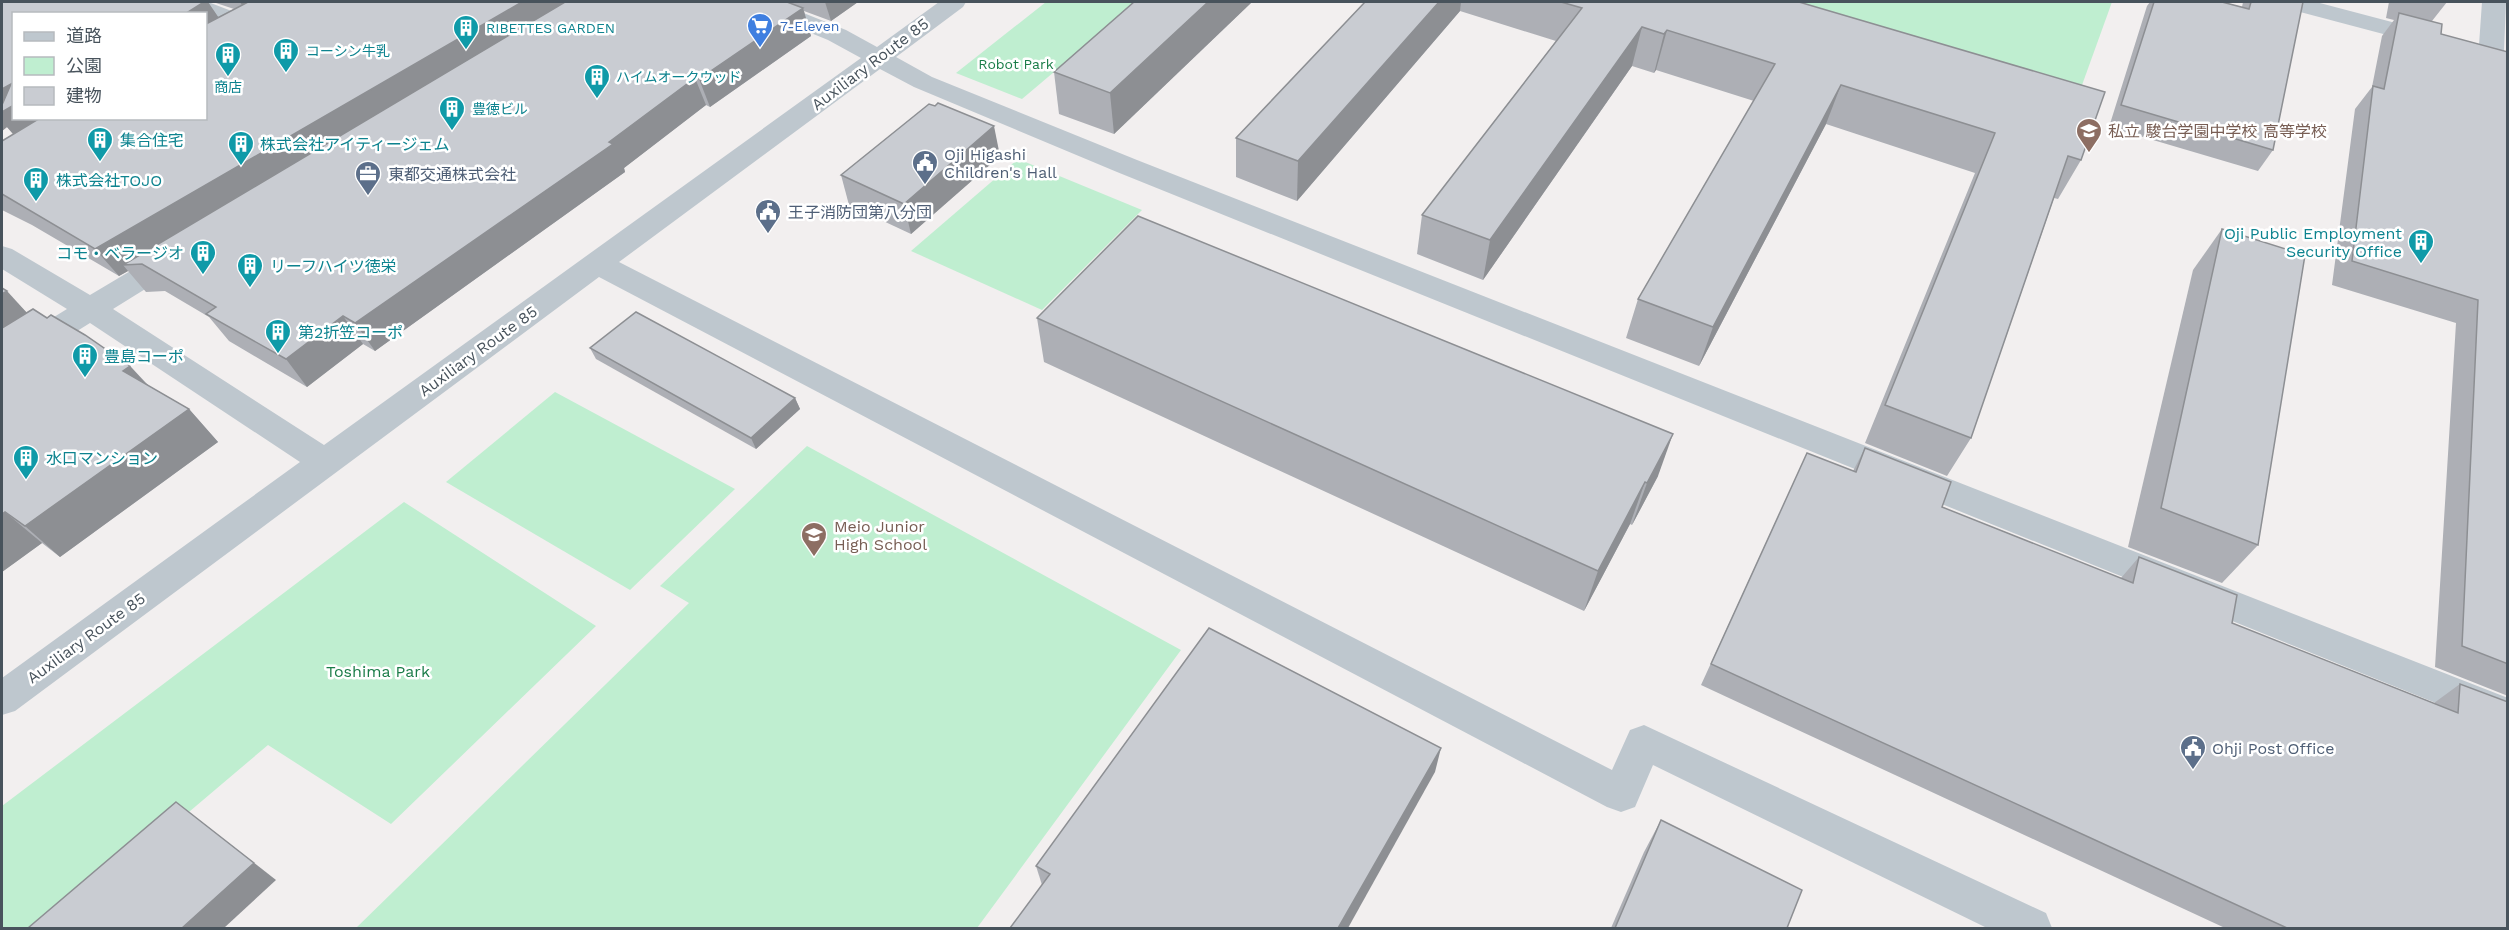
<svg xmlns="http://www.w3.org/2000/svg" width="2509" height="930" viewBox="0 0 2509 930" font-family="'Work Sans','Noto Sans JP',sans-serif">
  <style>
    .green { fill: #bfeed0 }
    .lines { fill: none; stroke-linecap: round; stroke-linejoin: round }
    .minor { fill: #bec7ce; fill-rule: evenodd }
    .wall { fill: #adafb5; fill-rule: evenodd }
    .shaded-wall { fill: #8d8f93 }
    .building { fill: #c9ccd2; stroke: #8d8f93; stroke-width: 1.5 }
    .labels { text-anchor: middle; dominant-baseline: central; stroke-width: 5; stroke-linejoin: round; paint-order: stroke }
    .far-shop-label { font-size: 14px; fill: #366cbe; stroke: #fff; text-anchor: start }
    .far-culture-label { font-size: 14px; fill: #0d838f; stroke: #fff; text-anchor: start }
    .far-park-label { font-size: 14px; fill: #1a7c48; stroke: #fff }
    .street-label { font-size: 16px; fill: #48535c; stroke: #fff }
    .education-label { font-size: 16px; fill: #785e54; stroke: #fff; text-anchor: start }
    .culture-label { font-size: 16px; fill: #0d838f; stroke: #fff; text-anchor: start }
    .service-label { font-size: 16px; fill: #4e5e75; stroke: #fff; text-anchor: start }
    .park-label { font-size: 16px; fill: #1a7c48; stroke: #fff }
  </style>
  <rect width="100%" height="100%" fill="#f2efef"/>
  <g class="green">
    <path d="M1046,2H1137L1022,99L956,73Z"/>
    <path d="M1767,2H2112L2073,110Z"/>
    <path d="M1018,159L1142,210L1042,310L911,251Z"/>
    <path d="M555,392L735,489L630,590L446,482Z"/>
    <path d="M807,446L1181,650L977,928H356L689,603L660,586Z"/>
    <path d="M404,502L596,626L391,824L268,745L52,928H2V806Z"/>
  </g>
  <g class="lines">
    <g class="minor">
      <path d="M175,2H208L258,21L261,26L258,31C240,36 222,24 206,18V14C194,14 182,12 175,2Z"/>
      <path d="M744,2H776L846,30L877,47L939,2H966L963,7L896,57L932,77L1137,160L2508,698V732L1117,172L914,87L880,69L619,262L1612,770L1630,730L1644,725L2046,913L2052,928H1987L1653,765L1635,807L1621,812L1607,807L599,277L15,711L2,715V678L300,462L90,323L13,371L2,374V349L67,309L2,269V246L12,249L90,295L164,251L174,248L184,251L189,258L184,265L113,309L324,445L861,58L828,40L747,7Z"/>
      <path d="M2278,2H2316L2479,45L2482,2H2506L2504,51L2508,52V67L2281,7Z"/>
    </g>
  </g>
  <g class="wall">
    <path d="M2,2H208L218,17L234,9L213,2H858L831,21L804,11L811,36L710,107L706,105L624,168L625,172L375,351L363,344L307,387L229,341L209,317L165,291L146,292L128,271L119,276L32,225L2,210V141L13,134L7,127L2,131ZM14,14L206,118H14Z"/>
    <path d="M1134,2H1252L1114,134L1059,114L1054,72Z"/>
    <path d="M1365,2H1799L2081,160L2058,199L2054,198L1971,438L1947,476L1865,443L1975,173L1826,124L1699,366L1626,338L1638,299L1754,101L1656,70L1654,73L1632,66L1483,280L1417,254L1422,215L1556,41L1460,11L1297,201L1236,177V138Z"/>
    <path d="M2150,2H2222L2242,7L2243,2H2303L2273,150L2258,171L2109,127L2147,6Z"/>
    <path d="M2389,2H2447L2432,21L2441,34L2508,52V696L2435,667L2456,323L2332,285L2355,109L2372,87L2382,36L2394,20L2386,18Z"/>
    <path d="M1000,156L911,234L849,205L841,175Z"/>
    <path d="M2222,229L2258,545L2222,583L2128,547L2193,270Z"/>
    <path d="M2,288L27,313L47,318L130,366L149,386L189,409L218,442L60,557L42,543L2,572Z"/>
    <path d="M1037,318L1658,476L1632,525L1630,524L1584,611L1044,362Z"/>
    <path d="M590,348L795,398L800,409L756,449L596,359Z"/>
    <path d="M1865,448L1942,507L2121,578L2139,557L2232,623L2434,703L2460,684L2508,928H2225L1701,685L1807,453L1853,471Z"/>
    <path d="M1435,772L1042,885L1036,866Z"/>
    <path d="M1661,820L1787,928H1611L1644,852Z"/>
  </g>
  <g class="shaded-wall">
    <path d="M204,2H208L225,27L206,40V14H185Z"/>
    <path d="M240,2H272L248,15Z"/>
    <path d="M522,2H580L123,265L128,271L119,276L95,249Z"/>
    <path d="M825,2H858L831,21Z"/>
    <path d="M1208,2H1252L1114,134L1110,93Z"/>
    <path d="M1439,2H1461L1460,11L1297,201L1298,161Z"/>
    <path d="M803,8L811,36L710,107L699,79Z"/>
    <path d="M1642,27L1632,66L1483,280L1490,240Z"/>
    <path d="M1667,30L1656,70L1654,73L1664,34Z"/>
    <path d="M695,78L706,105L624,168L625,172L375,351L355,323L609,142Z"/>
    <path d="M11,84L14,86V118H62L21,143L7,127L2,131V89Z"/>
    <path d="M1841,85L1826,124L1699,366L1713,327Z"/>
    <path d="M994,126L1000,156L911,234L904,204Z"/>
    <path d="M7,291L38,325L2,347V294Z"/>
    <path d="M343,316L363,344L307,387L286,359Z"/>
    <path d="M130,366L160,399L123,371Z"/>
    <path d="M795,398L800,409L756,449L751,438Z"/>
    <path d="M189,409L218,442L60,557L25,526Z"/>
    <path d="M1673,434L1658,476L1632,525L1647,483Z"/>
    <path d="M1645,482L1630,524L1584,611L1598,571Z"/>
    <path d="M5,512L42,543L2,572V514Z"/>
    <path d="M1441,748L1435,772L1348,928H1338Z"/>
    <path d="M176,802L276,880L224,928H182Z"/>
  </g>
  <g class="building">
    <path d="M2,2H204L185,14H14V105L2,112V105L11,84L2,89Z"/>
    <path d="M248,2H522L95,249L2,194V141L40,118H206V24Z"/>
    <path d="M565,2H787L803,8L699,79L695,78L609,142L613,144L355,323L343,316L286,359L206,314L216,307L142,264L123,265Z"/>
    <path d="M1134,2H1208L1110,93L1054,72Z"/>
    <path d="M1365,2H1439L1298,161L1236,138Z"/>
    <path d="M1561,2H1799L2105,92L2081,160L2068,156L1971,438L1885,405L1995,133L1841,85L1713,327L1638,299L1775,64L1667,30L1664,34L1642,27L1490,240L1422,215L1582,8Z"/>
    <path d="M2154,2H2222L2249,9L2251,2H2303L2273,150L2121,105Z"/>
    <path d="M2399,13L2442,24L2441,34L2508,52V664L2462,646L2478,300L2352,261L2373,86L2384,89Z"/>
    <path d="M938,103L994,126L904,204L841,175L929,104L935,106Z"/>
    <path d="M1138,216L1673,434L1647,483L1645,482L1598,571L1037,318Z"/>
    <path d="M2222,229L2305,255L2258,545L2161,508Z"/>
    <path d="M2,288L7,291L2,294Z"/>
    <path d="M33,309L47,318L51,315L85,335L130,366L123,371L189,409L25,526L5,512L2,514V328Z"/>
    <path d="M636,312L795,398L751,438L590,348Z"/>
    <path d="M1865,448L1951,482L1942,507L2133,583L2139,557L2237,595L2232,623L2458,713L2460,684L2508,702V928H2287L1711,664L1807,453L1856,472Z"/>
    <path d="M1209,628L1441,748L1338,928H1010L1050,874L1036,866Z"/>
    <path d="M176,802L254,863L182,928H28Z"/>
    <path d="M1661,820L1802,890L1787,928H1615Z"/>
  </g>
  <defs>
    <symbol id="supermarket-pin" viewBox="-11 -11 22 30"><path d="M0 17L-7.5 6A9.5 9.5 0 1 1 7.5 6Z" fill="#3f7fe0" stroke="#fff"/><path d="M-6-5.5h2.5l.6 2H6L4.5 2H-2.5L-4.4-4H-6ZM-1.5 3.2a1.3 1.3 0 1 0 .1 0ZM3 3.2a1.3 1.3 0 1 0 .1 0Z" fill="#fff"/></symbol>
    <symbol id="building-pin" viewBox="-11 -11 22 30"><path d="M0 17L-7.5 6A9.5 9.5 0 1 1 7.5 6Z" fill="#0f9aa8" stroke="#fff"/><path d="M-4-6H4V6H1V3H-1V6H-4ZM-2.5-4.3h1.7v1.8h-1.7ZM.8-4.3h1.7v1.8H.8ZM-2.5-1h1.7V.8h-1.7ZM.8-1h1.7V.8H.8Z" fill="#fff"/></symbol>
    <symbol id="school-pin" viewBox="-11 -11 22 30"><path d="M0 17L-7.5 6A9.5 9.5 0 1 1 7.5 6Z" fill="#8d6e63" stroke="#fff"/><path d="M0-5L7-2L0 1L-7-2ZM-4 1L0 2.5L4 1V4Q0 6-4 4Z" fill="#fff"/></symbol>
    <symbol id="civic-pin" viewBox="-11 -11 22 30"><path d="M0 17L-7.5 6A9.5 9.5 0 1 1 7.5 6Z" fill="#5c6f8a" stroke="#fff"/><path d="M-.6-6.5H3V-4.5H.6V-3L4-1V1h2V6H-6V1h2V-1L-.6-3ZM-1.2 2.5V6h2.4V2.5Z" fill="#fff"/></symbol>
    <symbol id="office-pin" viewBox="-11 -11 22 30"><path d="M0 17L-7.5 6A9.5 9.5 0 1 1 7.5 6Z" fill="#5c6f8a" stroke="#fff"/><path d="M-6-3h4V-5.5h4V-3h4V5H-6ZM-1-4.5V-3h2v-1.5ZM-6 0V1H6V0Z" fill="#fff"/></symbol>
  </defs>
  <g fill-rule="evenodd">
    <use href="#supermarket-pin" x="745" y="11" width="30" height="40"/>
    <use href="#building-pin" x="451" y="13" width="30" height="40"/>
    <use href="#building-pin" x="271" y="36" width="30" height="40"/>
    <use href="#building-pin" x="213" y="40" width="30" height="40"/>
    <use href="#building-pin" x="582" y="62" width="30" height="40"/>
    <use href="#building-pin" x="437" y="94" width="30" height="40"/>
    <use href="#school-pin" x="2074" y="116" width="30" height="40"/>
    <use href="#building-pin" x="85" y="125" width="30" height="40"/>
    <use href="#building-pin" x="226" y="129" width="30" height="40"/>
    <use href="#civic-pin" x="910" y="148" width="30" height="40"/>
    <use href="#office-pin" x="353" y="159" width="30" height="40"/>
    <use href="#building-pin" x="21" y="165" width="30" height="40"/>
    <use href="#civic-pin" x="753" y="197" width="30" height="40"/>
    <use href="#building-pin" x="2406" y="227" width="30" height="40"/>
    <use href="#building-pin" x="188" y="238" width="30" height="40"/>
    <use href="#building-pin" x="235" y="251" width="30" height="40"/>
    <use href="#building-pin" x="263" y="317" width="30" height="40"/>
    <use href="#building-pin" x="70" y="341" width="30" height="40"/>
    <use href="#building-pin" x="11" y="443" width="30" height="40"/>
    <use href="#school-pin" x="799" y="520" width="30" height="40"/>
    <use href="#civic-pin" x="2178" y="733" width="30" height="40"/>
  </g>
  <g class="labels">
    <g class="far-shop-label">
      <text x="780" y="26">7-Eleven</text>
    </g>
    <g class="far-culture-label">
      <text x="486" y="28">RIBETTES GARDEN</text>
      <text x="306" y="51">コーシン牛乳</text>
      <text x="616" y="77">ハイムオークウッド</text>
      <text x="228" y="87" text-anchor="middle">商店</text>
      <text x="472" y="109">豊徳ビル</text>
    </g>
    <g class="far-park-label">
      <text x="1016" y="64">Robot Park</text>
    </g>
    <g class="street-label">
      <text transform="translate(870 64) rotate(-37)">Auxiliary Route 85</text>
      <text transform="translate(478 351) rotate(-36)">Auxiliary Route 85</text>
      <text transform="translate(86 638) rotate(-36)">Auxiliary Route 85</text>
    </g>
    <g class="education-label">
      <text x="2108" y="131">私立 駿台学園中学校 高等学校</text>
      <text x="834" y="526">Meio Junior<tspan x="834" dy="18">High School</tspan></text>
    </g>
    <g class="culture-label">
      <text x="120" y="140">集合住宅</text>
      <text x="260" y="144">株式会社アイティージェム</text>
      <text x="56" y="180">株式会社TOJO</text>
      <text x="2402" y="233" text-anchor="end">Oji Public Employment<tspan x="2402" dy="18">Security Office</tspan></text>
      <text x="184" y="253" text-anchor="end">コモ・ベラージオ</text>
      <text x="270" y="266">リーフハイツ徳栄</text>
      <text x="298" y="332">第2折笠コーポ</text>
      <text x="104" y="356">豊島コーポ</text>
      <text x="46" y="458">水口マンション</text>
    </g>
    <g class="service-label">
      <text x="944" y="154">Oji Higashi<tspan x="944" dy="18">Children's Hall</tspan></text>
      <text x="388" y="174">東都交通株式会社</text>
      <text x="788" y="212">王子消防団第八分団</text>
      <text x="2212" y="748">Ohji Post Office</text>
    </g>
    <g class="park-label">
      <text x="378" y="671">Toshima Park</text>
    </g>
  </g>
  <rect width="2509" height="930" fill="none" stroke="#48535c" stroke-width="6"/>
  <rect x="12" y="12" width="195" height="108" fill="#ffffff" stroke="#b6babe" stroke-width="1.5"/>
  <rect x="24" y="32" width="30" height="9" fill="#bec7ce" stroke="#b6babe" stroke-width="1.5"/>
  <text x="66" y="42" font-size="18" fill="#48535c">道路</text>
  <rect x="24" y="57" width="30" height="18" fill="#bfeed0" stroke="#b6babe" stroke-width="1.5"/>
  <text x="66" y="72" font-size="18" fill="#48535c">公園</text>
  <rect x="24" y="87" width="30" height="18" fill="#c9ccd2" stroke="#b6babe" stroke-width="1.5"/>
  <text x="66" y="102" font-size="18" fill="#48535c">建物</text>
</svg>
